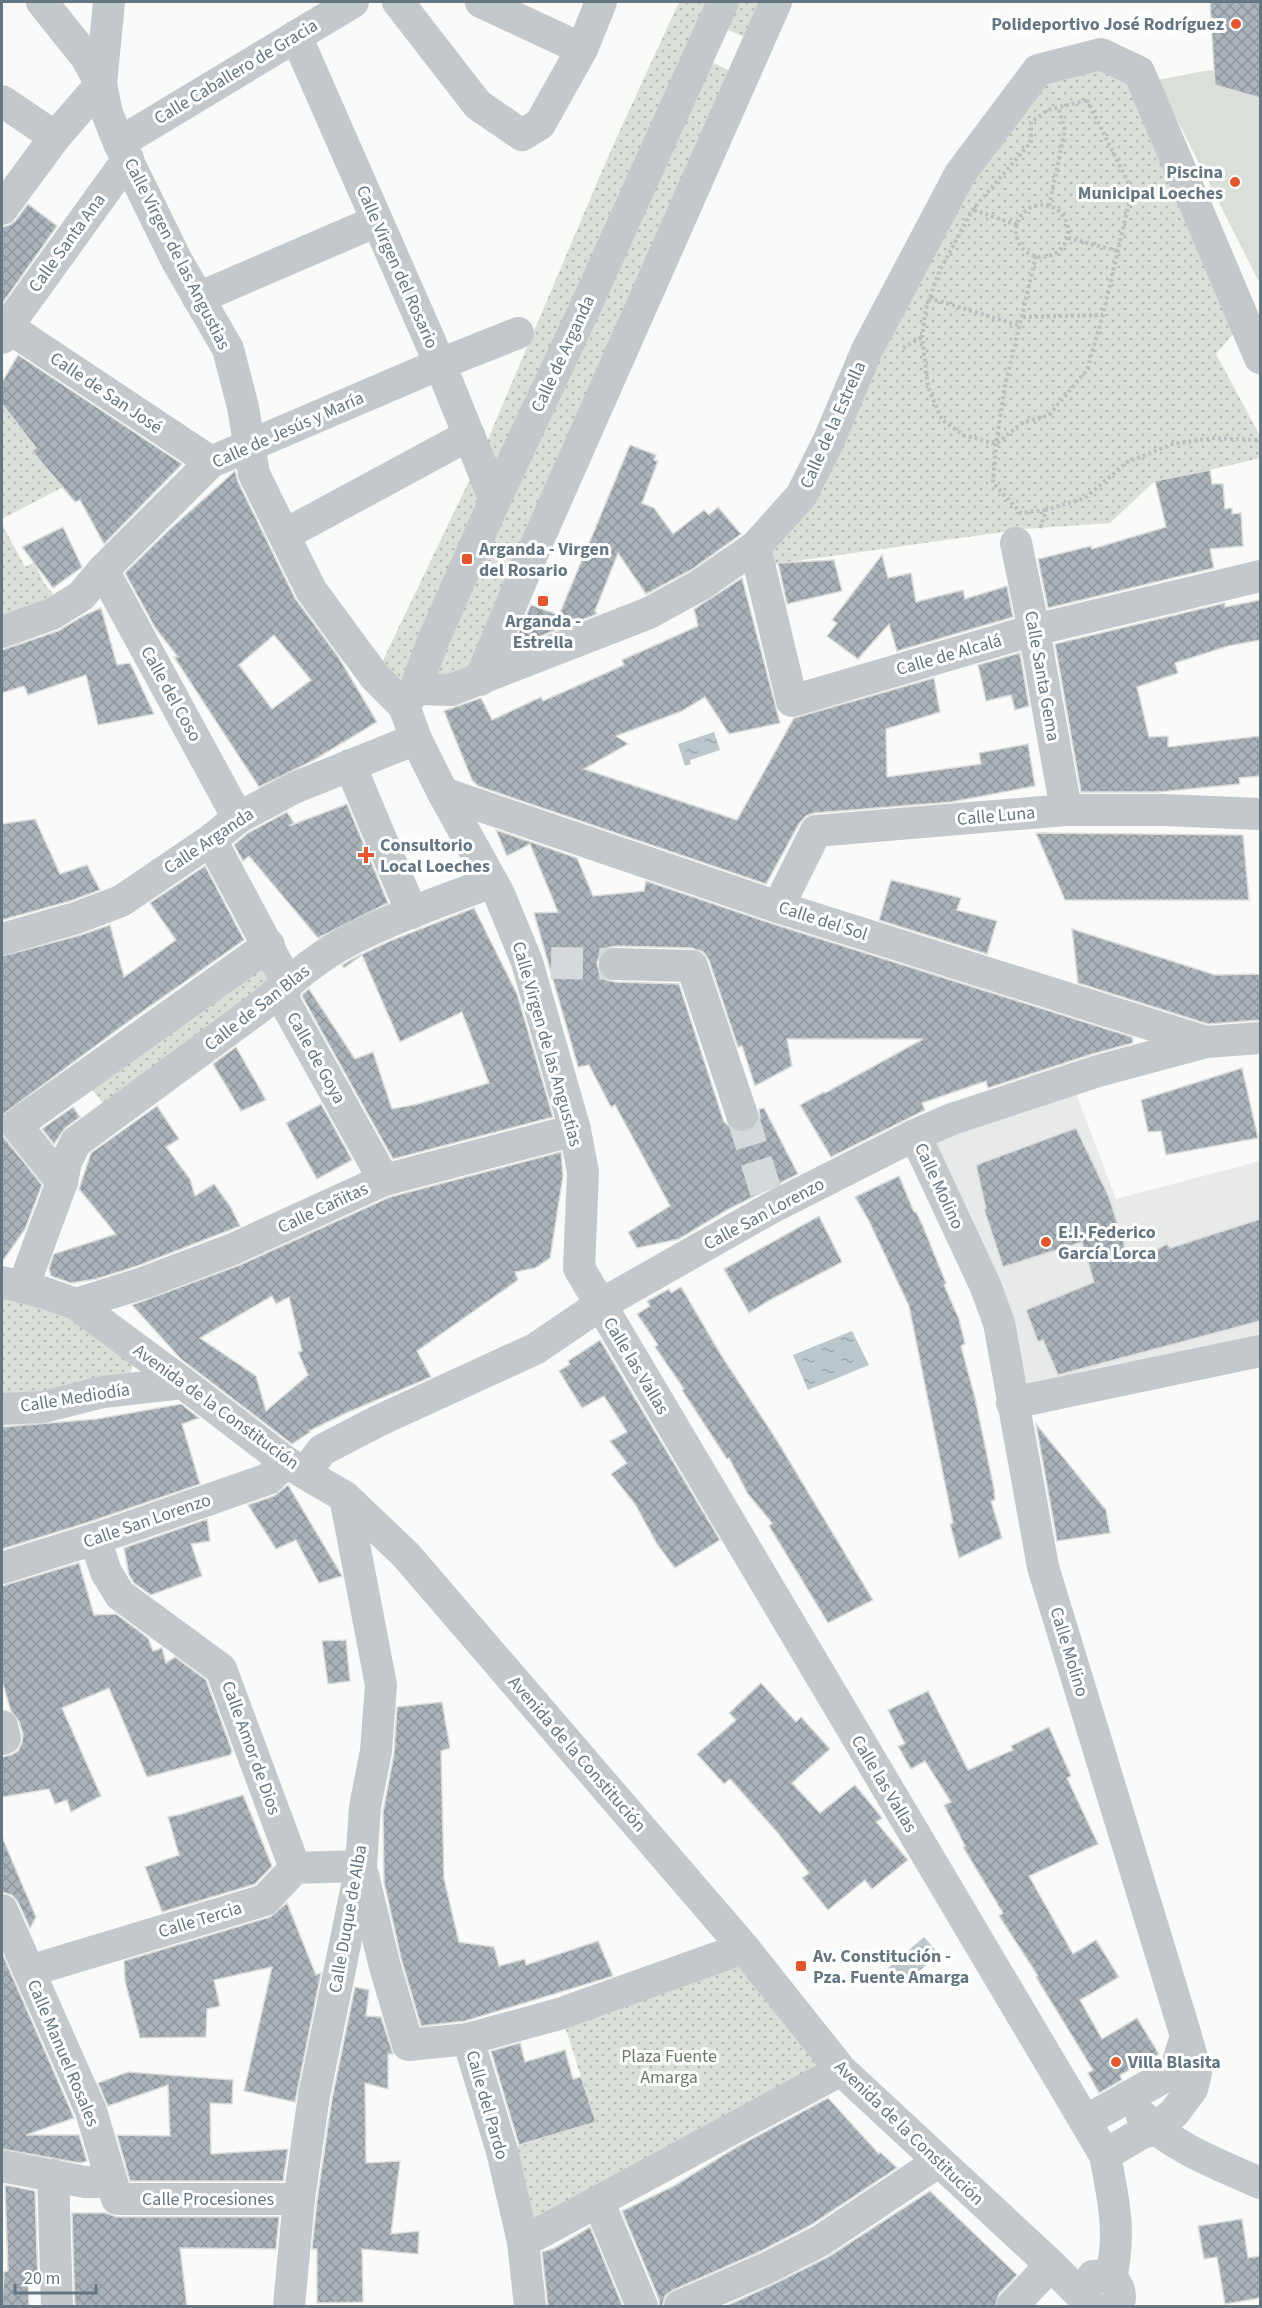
<svg xmlns="http://www.w3.org/2000/svg" width="1262" height="2308" viewBox="0 0 1262 2308" font-family="'Source Sans 3',sans-serif">
  <style>
    .built { fill: #e8e9e9 }
    .green { fill: #dadfd7 }
    .park { fill: url(#park-dots) }
    .water { fill: url(#water-ripples) }
    .building { fill: url(#building-cross-hatch); stroke: #dcdcda; stroke-width: 1.5; fill-rule: evenodd }
    .lines { fill: none; stroke-linecap: round; stroke-linejoin: round }
    .minor-tunnel { stroke: #d5d9db; stroke-width: 32; stroke-dasharray: 32 16; stroke-linecap: butt }
    .path { stroke: #bbbfc2; stroke-width: 4; stroke-dasharray: 3 3; stroke-linecap: butt }
    .minor { stroke: #c3c8cc; stroke-width: 32 }
    .poi-dot { fill: #e4572e; stroke: #fff; stroke-width: 2 }
    .labels { text-anchor: middle; dominant-baseline: central; stroke-width: 6; stroke-linejoin: round; paint-order: stroke }
    .poi-label { font-size: 18px; font-weight: bold; fill: #657683; stroke: #fff; text-anchor: start }
    .street-label { font-size: 18px; fill: #657683; stroke: #fff }
    .park-label { font-size: 18px; fill: #687a64; stroke: #fff }
  </style>
  <defs>
    <pattern id="park-dots" width="8" height="8" patternUnits="userSpaceOnUse" patternTransform="scale(1.5)"><rect width="8" height="8" fill="#dadfd7"/><path d="M2 2h.1M6 6h.1" fill="none" stroke="#b4b9b4" stroke-width="1.8" stroke-linecap="round"/></pattern>
    <pattern id="water-ripples" width="26" height="14" patternUnits="userSpaceOnUse" patternTransform="scale(1.5)"><rect width="26" height="14" fill="#bbc7cb"/><path d="M2 4q2-2 4 0t4 0M15 11q2-2 4 0t4 0" fill="none" stroke="#9ca6aa"/></pattern>
    <pattern id="building-cross-hatch" width="8" height="8" patternUnits="userSpaceOnUse" patternTransform="scale(1.5)"><rect width="8" height="8" fill="#aab3b9"/><path d="M0 0l8 8M0 8l8-8" fill="none" stroke="#8e969c"/></pattern>
  </defs>
  <rect width="100%" height="100%" fill="#fafaf8"/>
  <path class="built" d="M1071,1080L1116,1199L1260,1161V1352L1012,1403L915,1135Z"/>
  <path class="green" d="M1260,66V284L1157,80L1204,71Z"/>
  <g class="park">
    <path d="M679,2H776L758,42L713,24L699,56L743,77L480,680L415,689L375,677L479,460L611,150Z"/>
    <path d="M1101,54L1139,72L1244,321L1216,354L1260,436V458L1210,470L1155,481L1110,523L1025,529L760,566L867,350L1038,70Z"/>
    <path d="M2,404L36,448L33,451L63,487L2,519Z"/>
    <path d="M2,524L25,567L34,562L44,583L64,607L2,632Z"/>
    <path d="M269,945L287,982L113,1115L82,1078Z"/>
    <path d="M2,1282L139,1350L124,1389L2,1409Z"/>
    <path d="M744,1948L841,2070L523,2242L502,2151L595,2122L567,2032L555,2016Z"/>
  </g>
  <g class="water">
    <path d="M714,732L720,750L690,760L691,764L685,766L678,744Z"/>
    <path d="M852,1331L869,1365L808,1390L793,1355Z"/>
    <path d="M924,1937L939,1954L903,1985L888,1968Z"/>
  </g>
  <g class="building">
    <path d="M1210,2H1260V98L1215,85Z"/>
    <path d="M28,204L57,226L2,304V227L10,225L16,220Z"/>
    <path d="M18,355L182,464L104,544L80,500L75,502L32,451L36,448L2,404V382Z"/>
    <path d="M630,445L656,455L654,460L658,461L642,503L654,508L673,534L704,510L709,515L718,507L741,534L691,570L646,594L618,553L595,611L597,614L518,645L515,641L531,605L559,615Z"/>
    <path d="M1210,470L1212,484H1223L1225,509L1232,508V514L1241,513L1243,546L1210,549L1214,568L1048,608L1038,559L1091,546L1092,549L1166,527L1155,481Z"/>
    <path d="M235,471L238,482L295,598L339,658L377,722L312,761L259,787L174,657H178L156,629L125,573L169,530ZM274,635L311,680L272,709L239,665Z"/>
    <path d="M63,527L82,567L53,588L22,547Z"/>
    <path d="M882,555L888,578L911,573L916,602L963,590L965,599L1007,586L1013,617L897,651L889,624L858,659L827,636L837,623L832,620Z"/>
    <path d="M834,560L842,591L787,604L778,563Z"/>
    <path d="M742,578L780,723L729,734L705,697L682,711L616,736L628,744L584,769L737,820L794,718L934,678L940,712L886,729L887,777L981,764L979,753L1028,744L1035,786L951,802L814,813L806,816L799,824L766,884L478,786L472,780L444,711L481,698L492,720L541,697L543,701L624,665L622,660L698,626L694,609Z"/>
    <path d="M1260,600V640L1228,646L1175,663L1178,673L1137,687L1149,737L1168,736V747L1260,736V776L1239,778L1240,784L1158,792H1081L1055,644L1225,603V607Z"/>
    <path d="M101,608L117,665L130,663L154,714L98,725L86,675L28,695L24,686L2,693V650L58,631L83,616Z"/>
    <path d="M1020,653L1029,706L1015,710L1011,695L986,701L978,665Z"/>
    <path d="M347,804L388,903L318,938L249,856L243,861L234,845L248,833L287,812L294,823L289,826Z"/>
    <path d="M35,819L60,874L87,865L100,890L70,901L2,920V824Z"/>
    <path d="M496,830L577,858L593,896L644,891L646,881L773,924L1132,1037L1133,1043L1092,1054L988,1088L986,1081L922,1103L925,1110L831,1157L800,1105L824,1092L825,1093L923,1039H787L792,1066L755,1086L742,1046L738,1047L709,960L703,952L692,948L615,946L607,948L600,954L597,963L599,972L606,980L615,982L679,984L724,1122L738,1132H748L756,1126L760,1118L759,1109L764,1108L798,1174L725,1211L679,1239L637,1248L628,1232L670,1206L615,1105L611,1107L589,1065L578,1067L534,913L558,912L530,844L507,856Z"/>
    <path d="M1036,833L1243,835L1249,900H1065Z"/>
    <path d="M205,866L244,940L129,1021L2,1115V956L81,935L110,925L124,977L176,940L150,903Z"/>
    <path d="M891,880L961,898L957,910L997,921L987,954L879,920Z"/>
    <path d="M474,908L517,994L553,1117L393,1159L302,996L303,994L309,989L355,1059L373,1052L392,1109L418,1104L489,1083L462,1012L400,1042L362,955L344,968L342,965L356,957L390,941Z"/>
    <path d="M1072,929L1215,975L1260,974V1020L1208,1024L1078,983Z"/>
    <path d="M236,1047L266,1100L241,1111L213,1064Z"/>
    <path d="M1242,1068L1258,1138L1166,1155L1161,1131L1148,1132L1141,1100Z"/>
    <path d="M321,1104L352,1160L317,1179L286,1123Z"/>
    <path d="M157,1106L179,1139L166,1147L190,1179L195,1196L214,1184L230,1206L240,1226L137,1266L96,1279L71,1283L51,1276L49,1268L54,1254L116,1234L79,1189L91,1153Z"/>
    <path d="M73,1107L80,1117L65,1128L54,1144L42,1129Z"/>
    <path d="M1076,1128L1109,1197L1130,1263L1167,1244L1170,1248L1260,1219V1321L1058,1375L1043,1340L1038,1342L1026,1310L1094,1282L1082,1242L1003,1267L984,1209H986L976,1165Z"/>
    <path d="M2,1135L42,1185L25,1229L2,1262Z"/>
    <path d="M561,1152L563,1176L550,1258L535,1268L515,1272L518,1280L417,1351L431,1377L346,1413L309,1431L310,1432L292,1444L181,1359L132,1305L240,1265L390,1197ZM272,1296L276,1304L289,1297L302,1351L298,1352L308,1375L266,1411L256,1376L200,1338Z"/>
    <path d="M899,1176L914,1212H916L922,1224L946,1283L944,1285L959,1319L965,1344L961,1346L975,1398L994,1489L995,1500L991,1501L1002,1538L959,1558L950,1524L953,1523L909,1306L868,1219L855,1197Z"/>
    <path d="M819,1216L842,1262L770,1300L749,1313L724,1269Z"/>
    <path d="M681,1287L721,1355L776,1439L873,1600L828,1623L769,1526L772,1523L748,1494L729,1458L727,1459L682,1390L684,1389L655,1347L658,1345L637,1314L650,1306L647,1301L669,1289L671,1293Z"/>
    <path d="M600,1340L720,1540L675,1568L657,1544L635,1504L611,1474L627,1463L610,1441L627,1432L604,1396L582,1408L559,1371L570,1364L568,1361Z"/>
    <path d="M181,1404L199,1418L182,1424L200,1484L89,1522L2,1549V1427L97,1419Z"/>
    <path d="M1036,1424L1106,1510L1110,1533L1057,1541Z"/>
    <path d="M288,1485L341,1574L342,1576L319,1583L296,1540L276,1549L248,1505L274,1496Z"/>
    <path d="M207,1519L210,1541L191,1544L202,1576L151,1595L134,1583L129,1575L124,1548Z"/>
    <path d="M79,1563L94,1615L116,1614L148,1638L153,1651L162,1648L166,1663L175,1657L206,1680L232,1751L230,1755L147,1777L109,1688L62,1708L101,1796L71,1812L67,1800L55,1804L49,1789L2,1797V1757L11,1755L18,1751L22,1743L23,1734L19,1721L11,1711L2,1681V1586Z"/>
    <path d="M346,1640L350,1681L328,1684L322,1641Z"/>
    <path d="M761,1683L796,1722L801,1717L830,1749L792,1783L820,1813L855,1785L882,1818L876,1822L908,1860L872,1889L865,1880L828,1910L802,1878L809,1873L777,1832L730,1779L724,1784L697,1754L736,1720L729,1713Z"/>
    <path d="M928,1691L968,1770L1013,1750L1011,1746L1049,1727L1071,1776L1067,1778L1098,1844L1029,1876L1073,1954L1096,1940L1119,1977L1080,2000L1102,2039L1137,2018L1159,2054L1120,2075L1122,2080L1099,2093L1088,2073L1093,2070L1036,1977L1038,1976L999,1916L1003,1913L963,1847L965,1846L944,1805L951,1802L925,1761L911,1769L898,1746L905,1744L888,1710Z"/>
    <path d="M442,1702L450,1748L441,1751L444,1879L459,1942L494,1947L499,1966L525,1959L526,1965L598,1941L613,1976L465,2021L421,2026L401,1958L384,1882L383,1812L394,1754L397,1707Z"/>
    <path d="M243,1795L272,1866L255,1884L162,1912L145,1867L179,1855L168,1817L182,1814Z"/>
    <path d="M2,1837L36,1917L30,1928L18,1902L12,1895L2,1892Z"/>
    <path d="M287,1903L316,1975L321,1973L295,2102L244,2091L272,1967L214,1980L220,2006L207,2009L206,2037L140,2038L125,1981L124,1961L270,1917Z"/>
    <path d="M2,1953L74,2118L26,2135H79L87,2161L80,2163L2,2149Z"/>
    <path d="M355,1987L369,1990L366,2016L381,2017L393,2054H388V2089L365,2083L366,2163L400,2161L391,2234L419,2231L418,2254L362,2249L363,2302L317,2303V2249H312L317,2201L332,2099Z"/>
    <path d="M520,2043L525,2062L565,2050L573,2079L581,2077L596,2122L519,2145L491,2051Z"/>
    <path d="M128,2072L233,2080L232,2104L210,2103L211,2154L288,2149L283,2181H130L117,2135L170,2136L168,2085L108,2106L98,2083Z"/>
    <path d="M828,2098L879,2154L880,2152L897,2168L811,2225L759,2252L673,2290L665,2296L662,2307H660L659,2299L622,2211L674,2186L735,2148Z"/>
    <path d="M5,2185L35,2191L38,2283H28L29,2307H2L4,2272L8,2271Z"/>
    <path d="M930,2191L1017,2275L999,2294L995,2307H724L774,2284L828,2257Z"/>
    <path d="M72,2213H106L117,2217H279L276,2249L180,2248L187,2307H75Z"/>
    <path d="M1242,2219L1248,2258L1260,2256V2298L1225,2304L1217,2257L1204,2259L1198,2226Z"/>
    <path d="M590,2227L623,2307H548L542,2252L555,2248Z"/>
  </g>
  <g class="lines">
    <g class="minor-tunnel">
      <path d="M551,963L615,964"/>
      <path d="M742,1115L771,1208"/>
    </g>
    <g class="path">
      <path d="M1087,100L1132,190L1103,315L1087,370L1049,415L1022,423L996,444L963,435L942,420L928,387L922,337L926,308L940,270L973,209L1031,142V122L1048,110Z"/>
      <circle cx="1042" cy="231" r="26"/>
      <path d="M1049,206L1065,130L1058,107"/>
      <path d="M974,210L1017,225"/>
      <path d="M1068,238L1118,251"/>
      <path d="M1036,256L1005,386L996,444L993,483L1021,513L1046,510"/>
      <path d="M929,298L1021,326"/>
      <path d="M1023,317L1103,315"/>
      <path d="M903,348L922,337"/>
      <path d="M1040,528L1046,510L1085,498L1127,462L1173,444L1212,438L1260,440"/>
    </g>
    <g class="minor">
      <path d="M42,2L86,57L101,84L107,113L119,143L177,261L228,349L243,407L254,474L311,590L375,677L404,706L416,739L443,793L499,894L527,962L575,1130L583,1172L579,1268L1105,2155C1114,2202 1121,2231 1111,2279"/>
      <path d="M398,2L478,105L522,135L540,124L582,49L601,2"/>
      <path d="M481,2L582,49"/>
      <path d="M296,36L440,364L495,500"/>
      <path d="M101,84L109,2"/>
      <path d="M2,101L55,137"/>
      <path d="M119,143L353,2"/>
      <path d="M2,209L55,137L101,84"/>
      <path d="M198,298L377,221"/>
      <path d="M2,323L211,462"/>
      <path d="M2,338L7,327L128,159"/>
      <path d="M284,535L469,435"/>
      <path d="M1016,543L1034,630L1066,810"/>
      <path d="M755,547L792,701L1034,630L1260,576"/>
      <path d="M103,570L238,818"/>
      <path d="M2,632L52,614L81,596L103,570L211,462L440,364L518,333"/>
      <path d="M480,680L536,545L776,2"/>
      <path d="M415,689L451,690L649,613L700,585L755,547L801,496L829,440L867,350L960,174L1038,70L1101,54L1139,72L1260,358"/>
      <path d="M405,706L415,689L433,641L495,500L585,308L723,2"/>
      <path d="M350,765L412,913"/>
      <path d="M443,793L778,907L1206,1042"/>
      <path d="M211,840L287,982L283,999L384,1180"/>
      <path d="M778,907L816,831L1066,810H1163L1260,814"/>
      <path d="M2,939L76,918L121,901L211,840L238,818L294,788L416,739"/>
      <path d="M615,964L692,966L742,1115"/>
      <path d="M915,1135L985,1285L999,1323L1043,1567L1186,2036L1175,2071L1085,2121"/>
      <path d="M62,1182L16,1125L269,945"/>
      <path d="M2,1282L45,1293L76,1304L183,1383L286,1462L345,1497L406,1555L744,1948L841,2070L1051,2265L1092,2306"/>
      <path d="M23,1287L62,1182L66,1162L76,1142L264,1004C289,981 317,957 348,941C394,917 444,900 492,882"/>
      <path d="M76,1304L143,1283L233,1249L384,1180L575,1130"/>
      <path d="M1012,1403L1260,1351"/>
      <path d="M2,1409L43,1407L103,1392L183,1383"/>
      <path d="M305,1473L322,1450L378,1421L535,1349L600,1305L771,1208L915,1135L952,1119L1098,1071L1206,1042L1260,1038"/>
      <path d="M95,1539L106,1572L120,1595L221,1669L295,1868"/>
      <path d="M2,1568L95,1539L268,1479L286,1462"/>
      <path d="M2,1726L5,1738L2,1739"/>
      <path d="M363,1875L384,1963L408,2045L468,2039L502,2151L523,2242L530,2306"/>
      <path d="M2,1910L91,2111L117,2199H299"/>
      <path d="M29,1971L265,1900L295,1868L361,1866"/>
      <path d="M468,2039L559,2014L744,1948"/>
      <path d="M1142,2116C1173,2148 1220,2165 1260,2183"/>
      <path d="M1105,2155L1140,2134L1155,2129L1174,2113L1192,2089L1196,2073L1188,2043"/>
      <path d="M2,2166L85,2182H111"/>
      <path d="M53,2175L57,2306"/>
      <path d="M599,2203L642,2306"/>
      <path d="M523,2242L841,2070"/>
      <path d="M1093,2276C1112,2272 1125,2289 1118,2306"/>
      <path d="M289,2306L299,2199L314,2096L361,1866L365,1807L376,1751L381,1685L345,1497"/>
      <path d="M680,2306L767,2268L820,2241L938,2162"/>
      <path d="M1012,2306L1051,2265"/>
    </g>
  </g>
  <g class="poi-dot">
    <circle cx="1236" cy="24" r="6"/>
    <circle cx="1235" cy="182" r="6"/>
    <rect x="461" y="553" width="12" height="12" rx="3"/>
    <rect x="537" y="595" width="12" height="12" rx="3"/>
    <path d="M363 846h6v6h6v6h-6v6h-6v-6h-6v-6h6z"/>
    <circle cx="1046" cy="1242" r="6"/>
    <rect x="795" y="1960" width="12" height="12" rx="3"/>
    <circle cx="1116" cy="2062" r="6"/>
  </g>
  <g class="labels">
    <g class="poi-label">
      <text x="1224" y="24" text-anchor="end">Polideportivo José Rodríguez</text>
      <text x="1223" y="172" text-anchor="end">Piscina<tspan x="1223" dy="21">Municipal Loeches</tspan></text>
      <text x="479" y="549">Arganda - Virgen<tspan x="479" dy="21">del Rosario</tspan></text>
      <text x="543" y="621" text-anchor="middle">Arganda -<tspan x="543" dy="21">Estrella</tspan></text>
      <text x="380" y="845">Consultorio<tspan x="380" dy="21">Local Loeches</tspan></text>
      <text x="1058" y="1232">E.I. Federico<tspan x="1058" dy="21">García Lorca</tspan></text>
      <text x="813" y="1956">Av. Constitución -<tspan x="813" dy="21">Pza. Fuente Amarga</tspan></text>
      <text x="1128" y="2062">Villa Blasita</text>
    </g>
    <g class="street-label">
      <text transform="translate(236 72) rotate(-31)">Calle Caballero de Gracia</text>
      <text transform="translate(67 243) rotate(-54)">Calle Santa Ana</text>
      <text transform="translate(177 254) rotate(63)">Calle Virgen de las Angustias</text>
      <text transform="translate(397 267) rotate(66)">Calle Virgen del Rosario</text>
      <text transform="translate(563 354) rotate(-65)">Calle de Arganda</text>
      <text transform="translate(106 393) rotate(34)">Calle de San José</text>
      <text transform="translate(833 425) rotate(-66)">Calle de la Estrella</text>
      <text transform="translate(288 430) rotate(-24)">Calle de Jesús y María</text>
      <text transform="translate(949 655) rotate(-16)">Calle de Alcalá</text>
      <text transform="translate(1042 676) rotate(80)">Calle Santa Gema</text>
      <text transform="translate(171 694) rotate(61)">Calle del Coso</text>
      <text transform="translate(996 816) rotate(-5)">Calle Luna</text>
      <text transform="translate(209 841) rotate(-34)">Calle Arganda</text>
      <text transform="translate(823 921) rotate(18)">Calle del Sol</text>
      <text transform="translate(257 1008) rotate(-38)">Calle de San Blas</text>
      <text transform="translate(547 1044) rotate(74)">Calle Virgen de las Angustias</text>
      <text transform="translate(316 1058) rotate(61)">Calle de Goya</text>
      <text transform="translate(939 1186) rotate(65)">Calle Molino</text>
      <text transform="translate(323 1208) rotate(-25)">Calle Cañitas</text>
      <text transform="translate(764 1214) rotate(-28)">Calle San Lorenzo</text>
      <text transform="translate(636 1366) rotate(59)">Calle las Vallas</text>
      <text transform="translate(75 1398) rotate(-9)">Calle Mediodía</text>
      <text transform="translate(216 1407) rotate(36)">Avenida de la Constitución</text>
      <text transform="translate(147 1521) rotate(-19)">Calle San Lorenzo</text>
      <text transform="translate(1069 1652) rotate(73)">Calle Molino</text>
      <text transform="translate(251 1748) rotate(70)">Calle Amor de Dios</text>
      <text transform="translate(577 1754) rotate(49)">Avenida de la Constitución</text>
      <text transform="translate(884 1784) rotate(59)">Calle las Vallas</text>
      <text transform="translate(348 1919) rotate(-80)">Calle Duque de Alba</text>
      <text transform="translate(200 1920) rotate(-17)">Calle Tercia</text>
      <text transform="translate(63 2053) rotate(67)">Calle Manuel Rosales</text>
      <text transform="translate(487 2105) rotate(74)">Calle del Pardo</text>
      <text transform="translate(909 2133) rotate(44)">Avenida de la Constitución</text>
      <text x="208" y="2199">Calle Procesiones</text>
    </g>
    <g class="park-label">
      <text x="669" y="2056">Plaza Fuente<tspan x="669" dy="21">Amarga</tspan></text>
    </g>
  </g>
  <rect width="1262" height="2308" fill="none" stroke="#657683" stroke-width="6"/>
  <path d="M15 2284v9h81v-9" fill="none" stroke="#657683" stroke-width="3"/>
  <text x="24" y="2284" font-size="18" fill="#657683" stroke="#ffffff" stroke-width="4.5" paint-order="stroke">20 m</text>
</svg>
